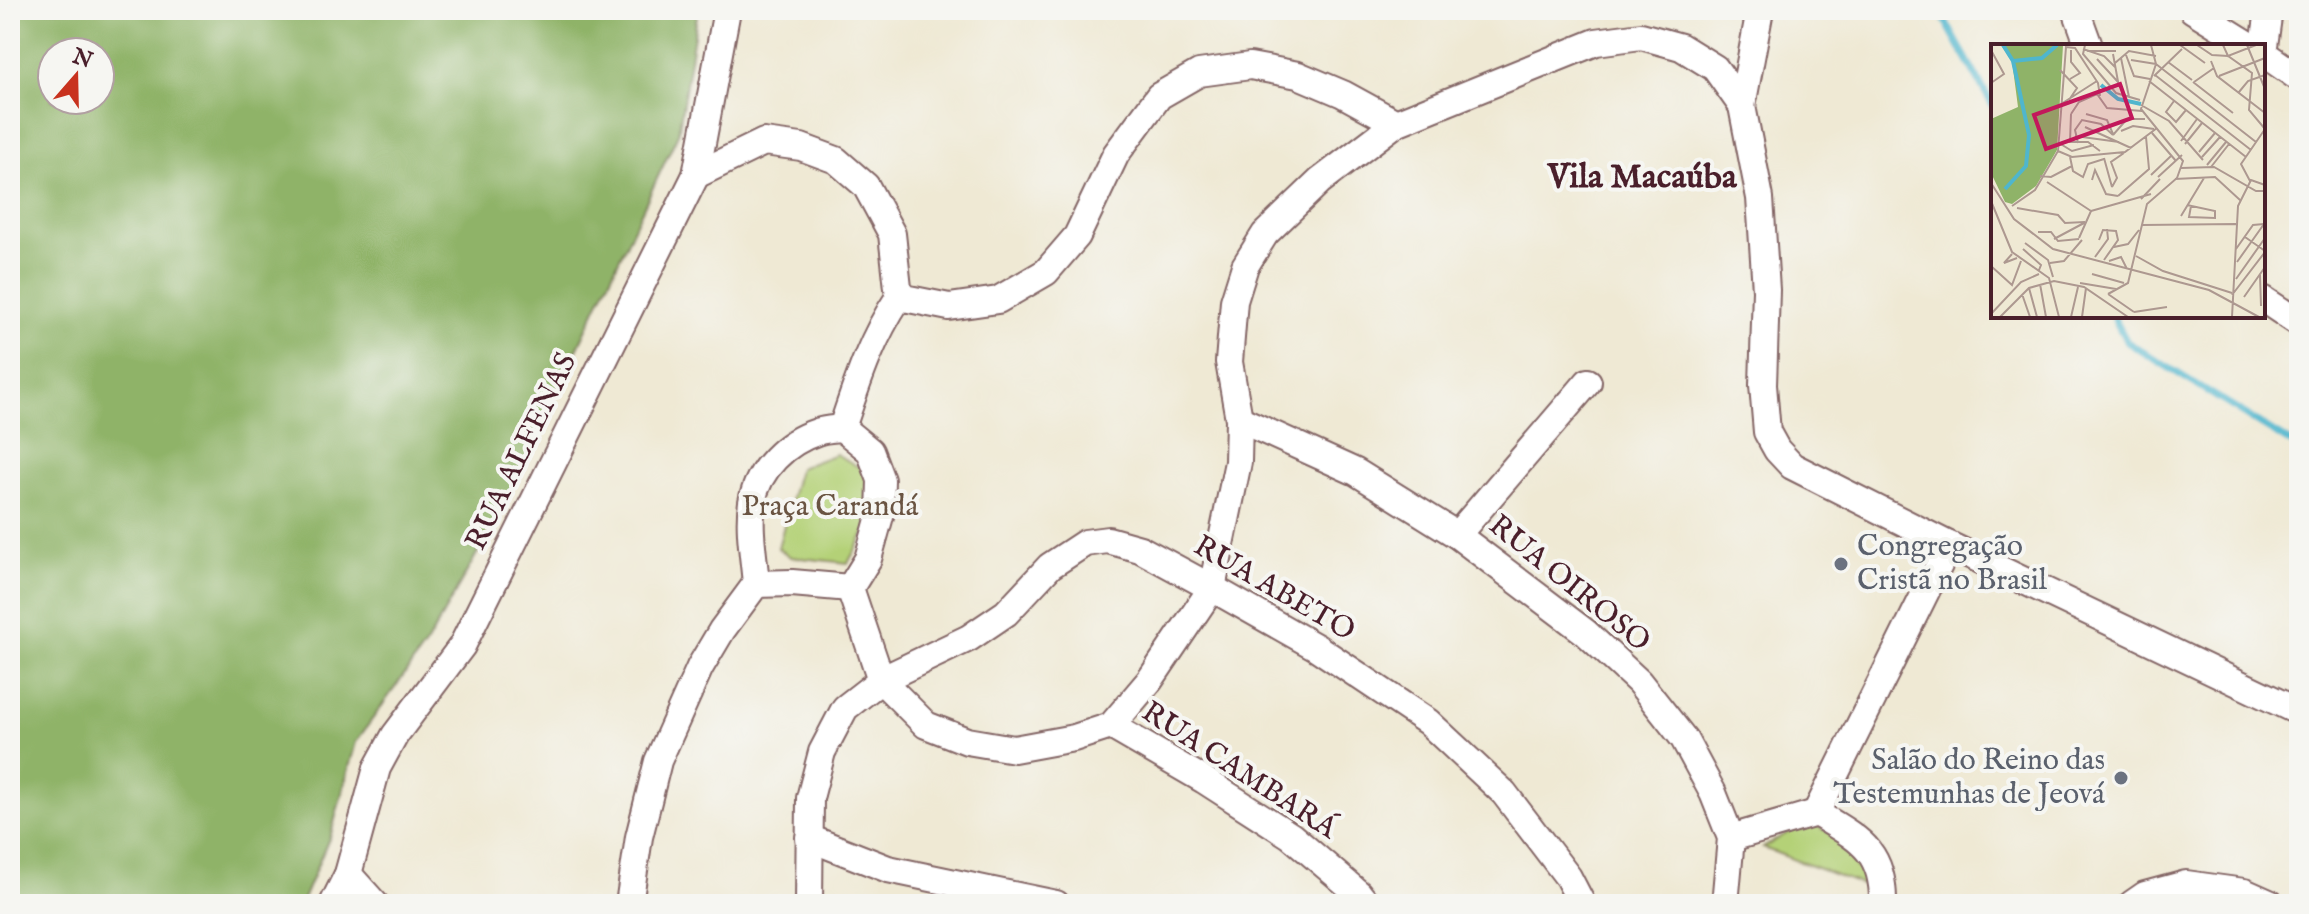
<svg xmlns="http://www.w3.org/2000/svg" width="2309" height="914" viewBox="0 0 2309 914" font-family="'IM FELL English',serif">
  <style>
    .green { fill: #b4d177; stroke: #7f7851; stroke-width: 2 }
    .forest { fill: #8fb368; stroke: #6c694a; stroke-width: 2; fill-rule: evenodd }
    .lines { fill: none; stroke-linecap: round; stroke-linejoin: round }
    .stream { stroke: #4fb6cd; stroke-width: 7 }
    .minor-casing { stroke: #846666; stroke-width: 30 }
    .minor { stroke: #fff; stroke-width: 26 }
    .worship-dot { fill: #6b7280; stroke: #f6f6f2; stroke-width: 3 }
    .labels { text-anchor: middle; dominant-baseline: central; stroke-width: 8; stroke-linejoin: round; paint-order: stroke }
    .street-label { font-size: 30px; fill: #4a1f2b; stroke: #f6f6f2 }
    .park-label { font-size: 30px; fill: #6a5442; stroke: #f6f6f2 }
    .worship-label { font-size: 30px; fill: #5b616d; stroke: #f6f6f2; text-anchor: start }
    .quarter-label { font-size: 34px; font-weight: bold; fill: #4a1f2b; stroke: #f6f6f2 }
    .inset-river { fill: none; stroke: #4fb6cd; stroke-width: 4 }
    .inset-road { fill: none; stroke: #ad9890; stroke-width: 2 }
    .view { fill: #c2185b; fill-opacity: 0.15; stroke: #c2185b; stroke-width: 4 }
    .inset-edge { fill: none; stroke: #4a1f2b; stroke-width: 4 }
  </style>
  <rect width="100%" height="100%" fill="#f6f6f2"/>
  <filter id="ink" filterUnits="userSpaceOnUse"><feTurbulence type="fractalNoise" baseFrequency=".0125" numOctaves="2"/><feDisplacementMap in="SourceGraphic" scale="16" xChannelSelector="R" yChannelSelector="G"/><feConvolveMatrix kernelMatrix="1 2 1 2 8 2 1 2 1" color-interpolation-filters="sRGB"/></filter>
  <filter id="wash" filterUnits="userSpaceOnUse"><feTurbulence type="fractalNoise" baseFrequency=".006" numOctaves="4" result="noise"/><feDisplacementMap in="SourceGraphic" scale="32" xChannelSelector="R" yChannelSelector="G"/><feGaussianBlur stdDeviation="1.8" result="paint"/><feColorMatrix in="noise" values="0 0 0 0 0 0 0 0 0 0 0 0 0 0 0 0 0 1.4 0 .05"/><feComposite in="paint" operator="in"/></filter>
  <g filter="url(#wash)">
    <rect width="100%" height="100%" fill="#efe9d4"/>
    <g class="green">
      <path d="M836,454L871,474L867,529L848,563L791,557L778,548L799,468Z"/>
      <path d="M1813,823C1842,841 1863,850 1868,887L1763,848L1797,827Z"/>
    </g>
    <path class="forest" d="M10,10H698L678,134L502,509L427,643L356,742L331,834L301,904H10ZM52,52H100V100H52Z"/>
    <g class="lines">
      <g class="stream">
        <path d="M1939,10L1993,106"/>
        <path d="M2113,316L2127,342L2299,448"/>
      </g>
    </g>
  </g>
  <g filter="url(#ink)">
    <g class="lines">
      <defs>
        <g id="minor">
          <path d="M2076,10L2089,46"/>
          <path d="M2193,10L2251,46"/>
          <path d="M2263,53L2269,10"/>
          <path d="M2263,53L2299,78"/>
          <path d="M1742,106L1760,10"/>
          <path d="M696,175L764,142L801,147L836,160L866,186L892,234L899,297C871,339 858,380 842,428"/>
          <path d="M899,297L949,307L998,300L1046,272L1077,236L1116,154L1159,96L1199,73L1250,66L1298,75L1343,94L1396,123"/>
          <path d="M2263,299L2299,323"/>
          <path d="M1239,419L1356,472L1457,535L1585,632L1639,682L1684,739L1713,793L1731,838L1725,904"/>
          <path d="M842,428L870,451L881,480L880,516L868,559L850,588L792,583L756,584C754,558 748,529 752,502C758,469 786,442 817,432C825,429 834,429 842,428Z"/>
          <path d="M1457,535L1588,382"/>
          <path d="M850,588L881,680L926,725L967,741L1014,749L1074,738L1111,726L1150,680L1212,588L1238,462L1239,419L1229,362L1234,301L1245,266L1265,234L1320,181L1396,123L1596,42L1641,36L1681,47L1715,68L1742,106L1760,198L1766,290L1763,385L1767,432L1777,450L1792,466L1949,545L2299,712"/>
          <path d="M1111,726L1204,780L1291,836L1359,894L1367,904"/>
          <path d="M1816,813L1949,545"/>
          <path d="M809,838L888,869L1056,904"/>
          <path d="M1731,838L1816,813C1858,839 1884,849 1883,904"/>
          <path d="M348,874L375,904"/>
          <path d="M333,904L348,874L377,768L395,735L462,646L696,175L727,10"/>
          <path d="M629,904L639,837L658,761L700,667L722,630L756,584"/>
          <path d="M809,904L810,798L822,752L845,708L881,680L969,638L1006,613L1050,566L1085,543L1108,540L1140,549L1212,588L1316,647L1428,722L1504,793L1568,877L1582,904"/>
          <path d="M2132,904L2145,895L2186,884L2244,892L2271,904"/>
        </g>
      </defs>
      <use href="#minor" class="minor-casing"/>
      <use href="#minor" class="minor"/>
    </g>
  </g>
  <g class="worship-dot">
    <circle cx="1841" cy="564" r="8"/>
    <circle cx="2121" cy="778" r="8"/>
  </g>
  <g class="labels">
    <g class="street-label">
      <text transform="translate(522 452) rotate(-64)">RUA ALFENAS</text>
      <text transform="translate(1569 584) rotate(39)">RUA OIROSO</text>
      <text transform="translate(1274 589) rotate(30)">RUA ABETO</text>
      <text transform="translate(1239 771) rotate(33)">RUA CAMBARÁ</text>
    </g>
    <g class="park-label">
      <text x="830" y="507">Praça Carandá</text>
    </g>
    <g class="worship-label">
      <text x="1857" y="547">Congregação<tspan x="1857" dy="34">Cristã no Brasil</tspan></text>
      <text x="2105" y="761" text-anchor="end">Salão do Reino das<tspan x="2105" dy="34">Testemunhas de Jeová</tspan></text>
    </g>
    <g class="quarter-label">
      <text x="1642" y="177">Vila Macaúba</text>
    </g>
  </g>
  <g transform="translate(1991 44)">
    <rect width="274" height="274" fill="#efe9d4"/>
    <path d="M10,1H72L66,106L45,142L21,160L14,158L0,129V75L27,63L21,17Z" fill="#8fb368"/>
    <path class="inset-river" d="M12,1L22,17L38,91L35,122L14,145M22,17L51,14L66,1M110,41L127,55L150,60"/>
    <path class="inset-road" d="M94,1L92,10L125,49L149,56M189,1L214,19M206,1L221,11L237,12L261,29L258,66L274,85M232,1L237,12L265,1M256,1L274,45M92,5L113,12L124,23M0,6L13,30L0,39M96,7H125M122,10L128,43M135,11L143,32L159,35M130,14L138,53M106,15L127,38M140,16L165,20M220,17L226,32L274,69M177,18L201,36M124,19L138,7L165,12M165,20L265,98M69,26L86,44L78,56M164,31L260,106M163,32L191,5M228,32L274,14M79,35L89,29L80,18V6M158,37L255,113M202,38L242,69M203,38L223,24M248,48L257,37L274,31M183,57L175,68L185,78L195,66M70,60L106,37M150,61L178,77L212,116M80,70L88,58L106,50L116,64L151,67M80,70L79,98H97L109,107M95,70L116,76L122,90M94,83L140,104M130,87L142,82L163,85M161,89L185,117M122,91L136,75H154M84,92L128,98M190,97L206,75M68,99L81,107L103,101M87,99L84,86L91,76L110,80L122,91M194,100L211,79M67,107L81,113L134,108L166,84M208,108L224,89M79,113L82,127L92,133L97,120L113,115M211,113L229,93M113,114L121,143M216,121L235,98M220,123L238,100M190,124L223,123L265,147H274M160,131L181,111M49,132L60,133L81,122M167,133L191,111M184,135L224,133L249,156M101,136L104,126L115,150L127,152M259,137L250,120L274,85M56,138L100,167M0,139L23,175L62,205L218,246L268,273M121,143L126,134L120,118L133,109M127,152L158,125L155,93M150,155L169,135M0,157L21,208L58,234L68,273M196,161L224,167V174L198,173L200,162M21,162L44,146L67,107L75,3L84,4L107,39L109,52M26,164L67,171L74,179L94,178M100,167L160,150M190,172L213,134M0,179V210M151,181L245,180M47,188H60L67,197L88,195M254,193L274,207M88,194L100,167M63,195L93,179M108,196L112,186L125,187L127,196L113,216M34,199L57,216L62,233M123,203L137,200L148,186M32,205L50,221L48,226M245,205L262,181L273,180M21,210L13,219L26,214M145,212L172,227L241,249M104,213L117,195L116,185M118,217L130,213L136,225M246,218L273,180M59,219L73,217L91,196M0,222L21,241L30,217M101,230L133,239M269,231L270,262M245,235L274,194M89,239L125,245M49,240L55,273M38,244L46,273M31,250L39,273M117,250L137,239L156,160L186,134L192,117L150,65L165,20L160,1M117,250L143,268M241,251L274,208M253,253L274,223M143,268L176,263M0,270L30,238L48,230M9,273L38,244L63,237L93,243L137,273M80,273L87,243M91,273L95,244M241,273L247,162L260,136L274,141"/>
    <path class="view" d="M129,40L141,74L55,105L43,71Z"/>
    <rect width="274" height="274" class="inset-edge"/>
  </g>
  <rect width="2309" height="914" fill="none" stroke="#f6f6f2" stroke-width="40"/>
  <g transform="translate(76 76) rotate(20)"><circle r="38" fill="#f6f6f2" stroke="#b1a0a2" stroke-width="2"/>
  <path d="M0-6L14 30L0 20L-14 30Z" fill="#c8321e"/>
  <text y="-12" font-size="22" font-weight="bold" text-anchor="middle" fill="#4a1f2b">N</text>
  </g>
</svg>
